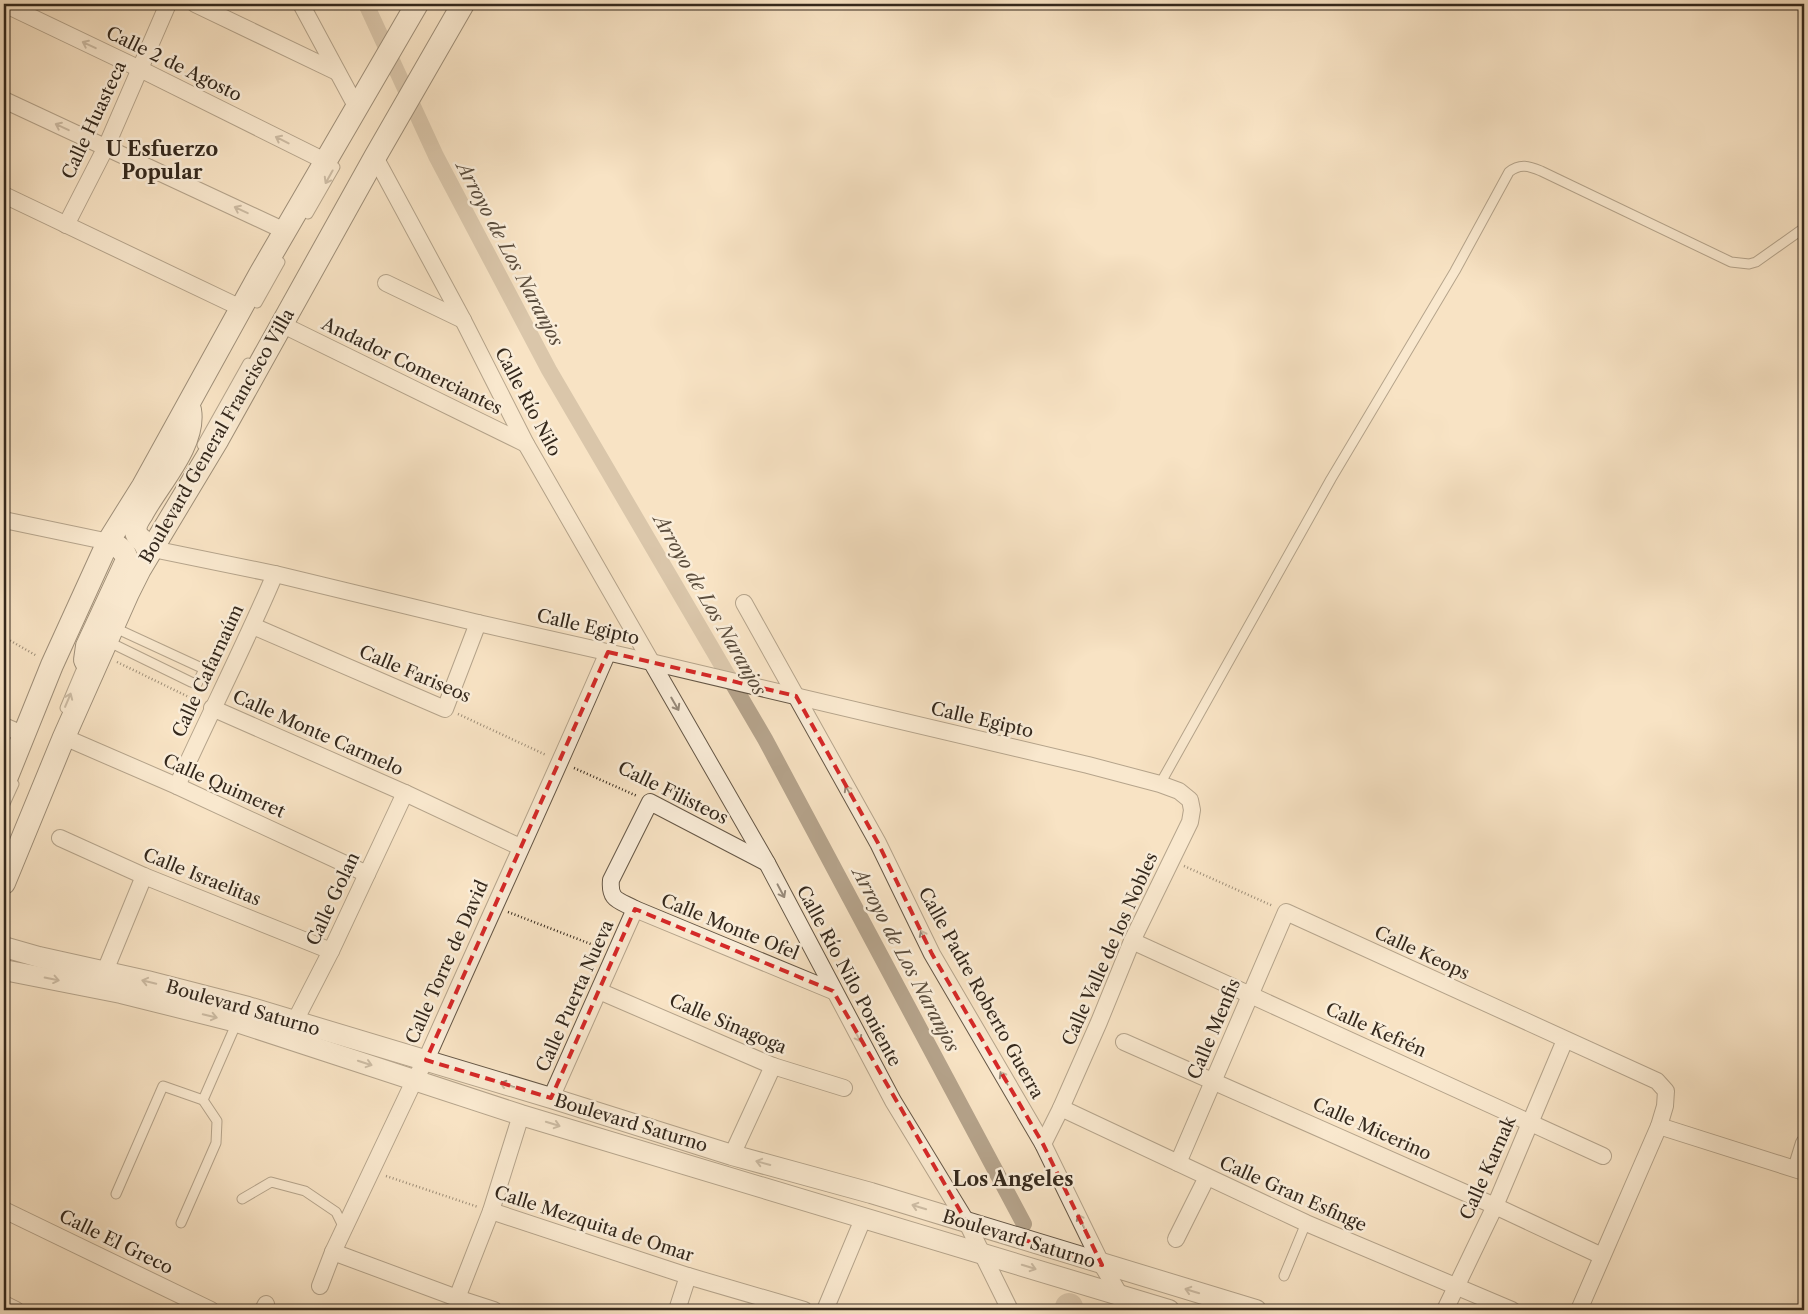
<svg xmlns="http://www.w3.org/2000/svg" width="1808" height="1314" viewBox="0 0 1808 1314" font-family="'Libre Caslon Text',serif">
  <style>
    .lines { fill: none; stroke-linecap: round; stroke-linejoin: round }
    .canal { stroke: #b5a38b; stroke-width: 16 }
    .river { stroke: #b5a38b; stroke-width: 28 }
    .service-casing { stroke: #655746; stroke-width: 11 }
    .minor-casing { stroke: #655746; stroke-width: 18 }
    .tertiary-casing { stroke: #655746; stroke-width: 22 }
    .secondary-casing { stroke: #34281c; stroke-width: 24 }
    .path { stroke: #34281c; stroke-width: 2.5; stroke-dasharray: 1 2.5; stroke-linecap: butt }
    .service { stroke: #faedd9; stroke-width: 9 }
    .minor { stroke: #faedd9; stroke-width: 16 }
    .tertiary { stroke: #faedd9; stroke-width: 20 }
    .secondary { stroke: #faedd9; stroke-width: 22 }
    .oneway { stroke: #978a7a }
    .marked { fill: none; stroke: #d62828; stroke-width: 4; stroke-dasharray: 10 6; stroke-linejoin: round }
    .labels { text-anchor: middle; dominant-baseline: central; stroke-width: 5; stroke-linejoin: round; paint-order: stroke }
    .street-label { font-size: 18px; fill: #34281c; stroke: #faedd9 }
    .water-label { font-size: 19px; font-style: italic; fill: #5b4d3d; stroke: #faedd9 }
    .quarter-label { font-size: 20px; font-weight: bold; fill: #34281c; stroke: #faedd9 }
  </style>
  <rect width="100%" height="100%" fill="#f8e3c4"/>
  <filter id="stains"><feTurbulence type="fractalNoise" baseFrequency=".004" numOctaves="4"/><feColorMatrix values="0 0 0 0 .2 0 0 0 0 .09 0 0 0 0 .02 0 0 0 .5 -.17"/></filter>
  <radialGradient id="worn" r=".72"><stop offset=".6" stop-color="#630" stop-opacity="0"/><stop offset="1" stop-color="#630" stop-opacity=".3"/></radialGradient>
  <g class="lines">
    <path class="canal" d="M366,4L436,156L549,370L765,739L1024,1224"/>
    <path class="river" d="M1069,1307L1070,1310"/>
    <defs>
      <g id="service">
        <path d="M308,214L335,167"/>
        <path d="M257,303L280,262"/>
        <path d="M202,445L248,363"/>
        <path d="M107,641L191,682L197,684L204,669L113,627"/>
        <path d="M65,708L84,663"/>
        <path d="M1160,784L1331,479L1455,271L1509,172C1520,163 1529,166 1541,171L1731,262L1749,264L1756,262L1804,228"/>
        <path d="M4,806L14,784"/>
        <path d="M116,1194L163,1086L203,1100L237,1022"/>
        <path d="M242,1199L271,1182L305,1191L336,1212L344,1228"/>
        <path d="M181,1223L216,1143L217,1121L203,1100"/>
        <path d="M1284,1276L1306,1223"/>
      </g>
      <g id="minor">
        <path d="M4,4L140,69L325,161"/>
        <path d="M195,4L337,72"/>
        <path d="M301,4L357,108"/>
        <path d="M4,100L285,231"/>
        <path d="M375,157L463,320L526,444L767,863L893,1101L966,1221L1010,1310"/>
        <path d="M4,195L241,308"/>
        <path d="M66,225L106,147L168,4"/>
        <path d="M386,283L463,320"/>
        <path d="M281,324L526,444"/>
        <path d="M4,520L119,544"/>
        <path d="M143,547L275,574L478,623L651,662L1088,765L1160,784L1179,791L1190,800L1192,810L1190,822L1132,941L1099,1022L1061,1108L1043,1144"/>
        <path d="M744,603L878,843L932,954L1043,1144L1102,1265L1129,1310"/>
        <path d="M253,626L445,709L478,623"/>
        <path d="M212,708L405,793L520,847"/>
        <path d="M4,726L25,735"/>
        <path d="M64,737L177,786L367,874"/>
        <path d="M177,786C209,715 245,645 275,574"/>
        <path d="M60,838L144,876L331,951"/>
        <path d="M767,863L650,802L611,880C609,901 619,900 635,909L833,991"/>
        <path d="M1132,941L1603,1156"/>
        <path d="M105,971L144,876"/>
        <path d="M599,991L773,1066L844,1088"/>
        <path d="M295,1021L331,951L405,793"/>
        <path d="M1124,1042L1495,1206L1602,1256"/>
        <path d="M551,1098L635,909"/>
        <path d="M1061,1108L1306,1223L1512,1310"/>
        <path d="M1659,1126L1804,1172"/>
        <path d="M732,1155L773,1066"/>
        <path d="M1178,1163L1286,912L1657,1081L1666,1091L1665,1106L1659,1126L1579,1310"/>
        <path d="M1796,1169L1804,1143"/>
        <path d="M4,1210L211,1310"/>
        <path d="M491,1211L688,1276L804,1310"/>
        <path d="M1176,1239L1207,1177"/>
        <path d="M333,1252L457,1298L494,1310"/>
        <path d="M320,1286L333,1252L415,1079L426,1060C486,924 549,789 608,652"/>
        <path d="M457,1298L491,1211L521,1115"/>
        <path d="M4,1304L16,1310"/>
        <path d="M263,1310L266,1304"/>
        <path d="M677,1310L688,1276"/>
        <path d="M825,1310L863,1219"/>
        <path d="M1445,1310L1495,1206L1565,1040"/>
      </g>
      <g id="tertiary">
        <path d="M4,947L39,957L147,981L248,1007L551,1098L732,1155L871,1193L1256,1310"/>
        <path d="M4,970L121,993L237,1022L521,1115L1169,1310"/>
      </g>
      <g id="secondary">
        <path d="M152,548C147,544 137,538 136,532C134,525 139,519 142,514C158,484 196,444 190,410"/>
        <path d="M92,673L85,660L87,646L127,560C125,549 117,546 108,542"/>
        <path d="M4,784L52,665L108,542L143,486L260,274L417,4"/>
        <path d="M4,883L64,737L128,593L140,569L218,439L375,157L463,4"/>
      </g>
    </defs>
    <use href="#service" class="service-casing"/>
    <use href="#minor" class="minor-casing"/>
    <use href="#tertiary" class="tertiary-casing"/>
    <use href="#secondary" class="secondary-casing"/>
    <g class="path">
      <path d="M4,637L37,656"/>
      <path d="M117,662L199,702"/>
      <path d="M458,714L546,755"/>
      <path d="M574,768L637,796"/>
      <path d="M1184,866L1273,906"/>
      <path d="M508,912L601,948"/>
      <path d="M386,1176L478,1207"/>
    </g>
    <use href="#service" class="service"/>
    <use href="#minor" class="minor"/>
    <use href="#tertiary" class="tertiary"/>
    <use href="#secondary" class="secondary"/>
  </g>
  <defs><path id="oneway-shaft" d="M-6 0H5M1.5-3L5.5 0L1.5 3" fill="none" stroke-width="1.6" stroke-linecap="round" stroke-linejoin="round" transform="scale(1.25)"/></defs>
  <g class="oneway">
    <use href="#oneway-shaft" transform="translate(89 45) rotate(-155)"/>
    <use href="#oneway-shaft" transform="translate(62 127) rotate(-155)"/>
    <use href="#oneway-shaft" transform="translate(282 140) rotate(-153)"/>
    <use href="#oneway-shaft" transform="translate(329 177) rotate(119)"/>
    <use href="#oneway-shaft" transform="translate(241 210) rotate(-155)"/>
    <use href="#oneway-shaft" transform="translate(68 700) rotate(-67)"/>
    <use href="#oneway-shaft" transform="translate(675 704) rotate(60)"/>
    <use href="#oneway-shaft" transform="translate(849 792) rotate(-119)"/>
    <use href="#oneway-shaft" transform="translate(781 891) rotate(62)"/>
    <use href="#oneway-shaft" transform="translate(924 937) rotate(-116)"/>
    <use href="#oneway-shaft" transform="translate(52 979) rotate(11)"/>
    <use href="#oneway-shaft" transform="translate(149 982) rotate(-166)"/>
    <use href="#oneway-shaft" transform="translate(210 1016) rotate(14)"/>
    <use href="#oneway-shaft" transform="translate(857 1035) rotate(62)"/>
    <use href="#oneway-shaft" transform="translate(365 1063) rotate(18)"/>
    <use href="#oneway-shaft" transform="translate(1004 1078) rotate(-120)"/>
    <use href="#oneway-shaft" transform="translate(507 1085) rotate(-163)"/>
    <use href="#oneway-shaft" transform="translate(553 1124) rotate(17)"/>
    <use href="#oneway-shaft" transform="translate(763 1163) rotate(-165)"/>
    <use href="#oneway-shaft" transform="translate(919 1207) rotate(-163)"/>
    <use href="#oneway-shaft" transform="translate(1081 1221) rotate(-116)"/>
    <use href="#oneway-shaft" transform="translate(1029 1267) rotate(17)"/>
    <use href="#oneway-shaft" transform="translate(1192 1291) rotate(-163)"/>
  </g>
  <path d="M0 0H1808V1314H0ZM608,652L796,696L878,843L932,954L1043,1144L1102,1265L966,1221L833,991L635,909L551,1098L426,1060Z" fill="#f8e3c4" fill-opacity=".55" fill-rule="evenodd"/>
  <path class="marked" d="M608,652L796,696L878,843L932,954L1043,1144L1102,1265L966,1221L833,991L635,909L551,1098L426,1060Z"/>
  <g class="labels">
    <g class="street-label">
      <text transform="translate(174 64) rotate(26)">Calle 2 de Agosto</text>
      <text transform="translate(94 120) rotate(-65)">Calle Huasteca</text>
      <text transform="translate(412 366) rotate(26)">Andador Comerciantes</text>
      <text transform="translate(528 402) rotate(62)">Calle Río Nilo</text>
      <text transform="translate(217 436) rotate(-60)">Boulevard General Francisco Villa</text>
      <text transform="translate(588 627) rotate(13)">Calle Egipto</text>
      <text transform="translate(208 671) rotate(-65)">Calle Cafarnaúm</text>
      <text transform="translate(415 674) rotate(23)">Calle Fariseos</text>
      <text transform="translate(982 720) rotate(13)">Calle Egipto</text>
      <text transform="translate(318 733) rotate(24)">Calle Monte Carmelo</text>
      <text transform="translate(224 786) rotate(24)">Calle Quimeret</text>
      <text transform="translate(673 793) rotate(26)">Calle Filisteos</text>
      <text transform="translate(202 877) rotate(22)">Calle Israelitas</text>
      <text transform="translate(333 899) rotate(-65)">Calle Golan</text>
      <text transform="translate(730 927) rotate(22)">Calle Monte Ofel</text>
      <text transform="translate(1110 949) rotate(-66)">Calle Valle de los Nobles</text>
      <text transform="translate(1422 953) rotate(25)">Calle Keops</text>
      <text transform="translate(447 962) rotate(-66)">Calle Torre de David</text>
      <text transform="translate(849 976) rotate(62)">Calle Río Nilo Poniente</text>
      <text transform="translate(981 993) rotate(61)">Calle Padre Roberto Guerra</text>
      <text transform="translate(575 996) rotate(-66)">Calle Puerta Nueva</text>
      <text transform="translate(243 1008) rotate(16)">Boulevard Saturno</text>
      <text transform="translate(728 1024) rotate(23)">Calle Sinagoga</text>
      <text transform="translate(1214 1029) rotate(-67)">Calle Menfis</text>
      <text transform="translate(1376 1030) rotate(24)">Calle Kefrén</text>
      <text transform="translate(631 1123) rotate(17)">Boulevard Saturno</text>
      <text transform="translate(1372 1129) rotate(24)">Calle Micerino</text>
      <text transform="translate(1488 1168) rotate(-66)">Calle Karnak</text>
      <text transform="translate(1293 1194) rotate(24)">Calle Gran Esfinge</text>
      <text transform="translate(594 1224) rotate(18)">Calle Mezquita de Omar</text>
      <text transform="translate(1019 1239) rotate(17)">Boulevard Saturno</text>
      <text transform="translate(116 1242) rotate(26)">Calle El Greco</text>
    </g>
    <g class="water-label">
      <text transform="translate(510 254) rotate(62)">Arroyo de Los Naranjos</text>
      <text transform="translate(710 605) rotate(60)">Arroyo de Los Naranjos</text>
      <text transform="translate(906 960) rotate(62)">Arroyo de Los Naranjos</text>
    </g>
    <g class="quarter-label">
      <text x="162" y="149">U Esfuerzo<tspan x="162" dy="23">Popular</tspan></text>
      <text x="1013" y="1179">Los Angeles</text>
    </g>
  </g>
  <rect width="1808" height="1314" fill="none" stroke="#f8e3c4" stroke-width="20"/>
  <rect x="5" y="5" width="1798" height="1304" fill="none" stroke="#34281c" stroke-width="2.5"/>
  <rect x="10" y="10" width="1788" height="1294" fill="none" stroke="#34281c"/>
  <rect width="100%" height="100%" filter="url(#stains)"/>
  <rect width="100%" height="100%" fill="url(#worn)"/>
</svg>
